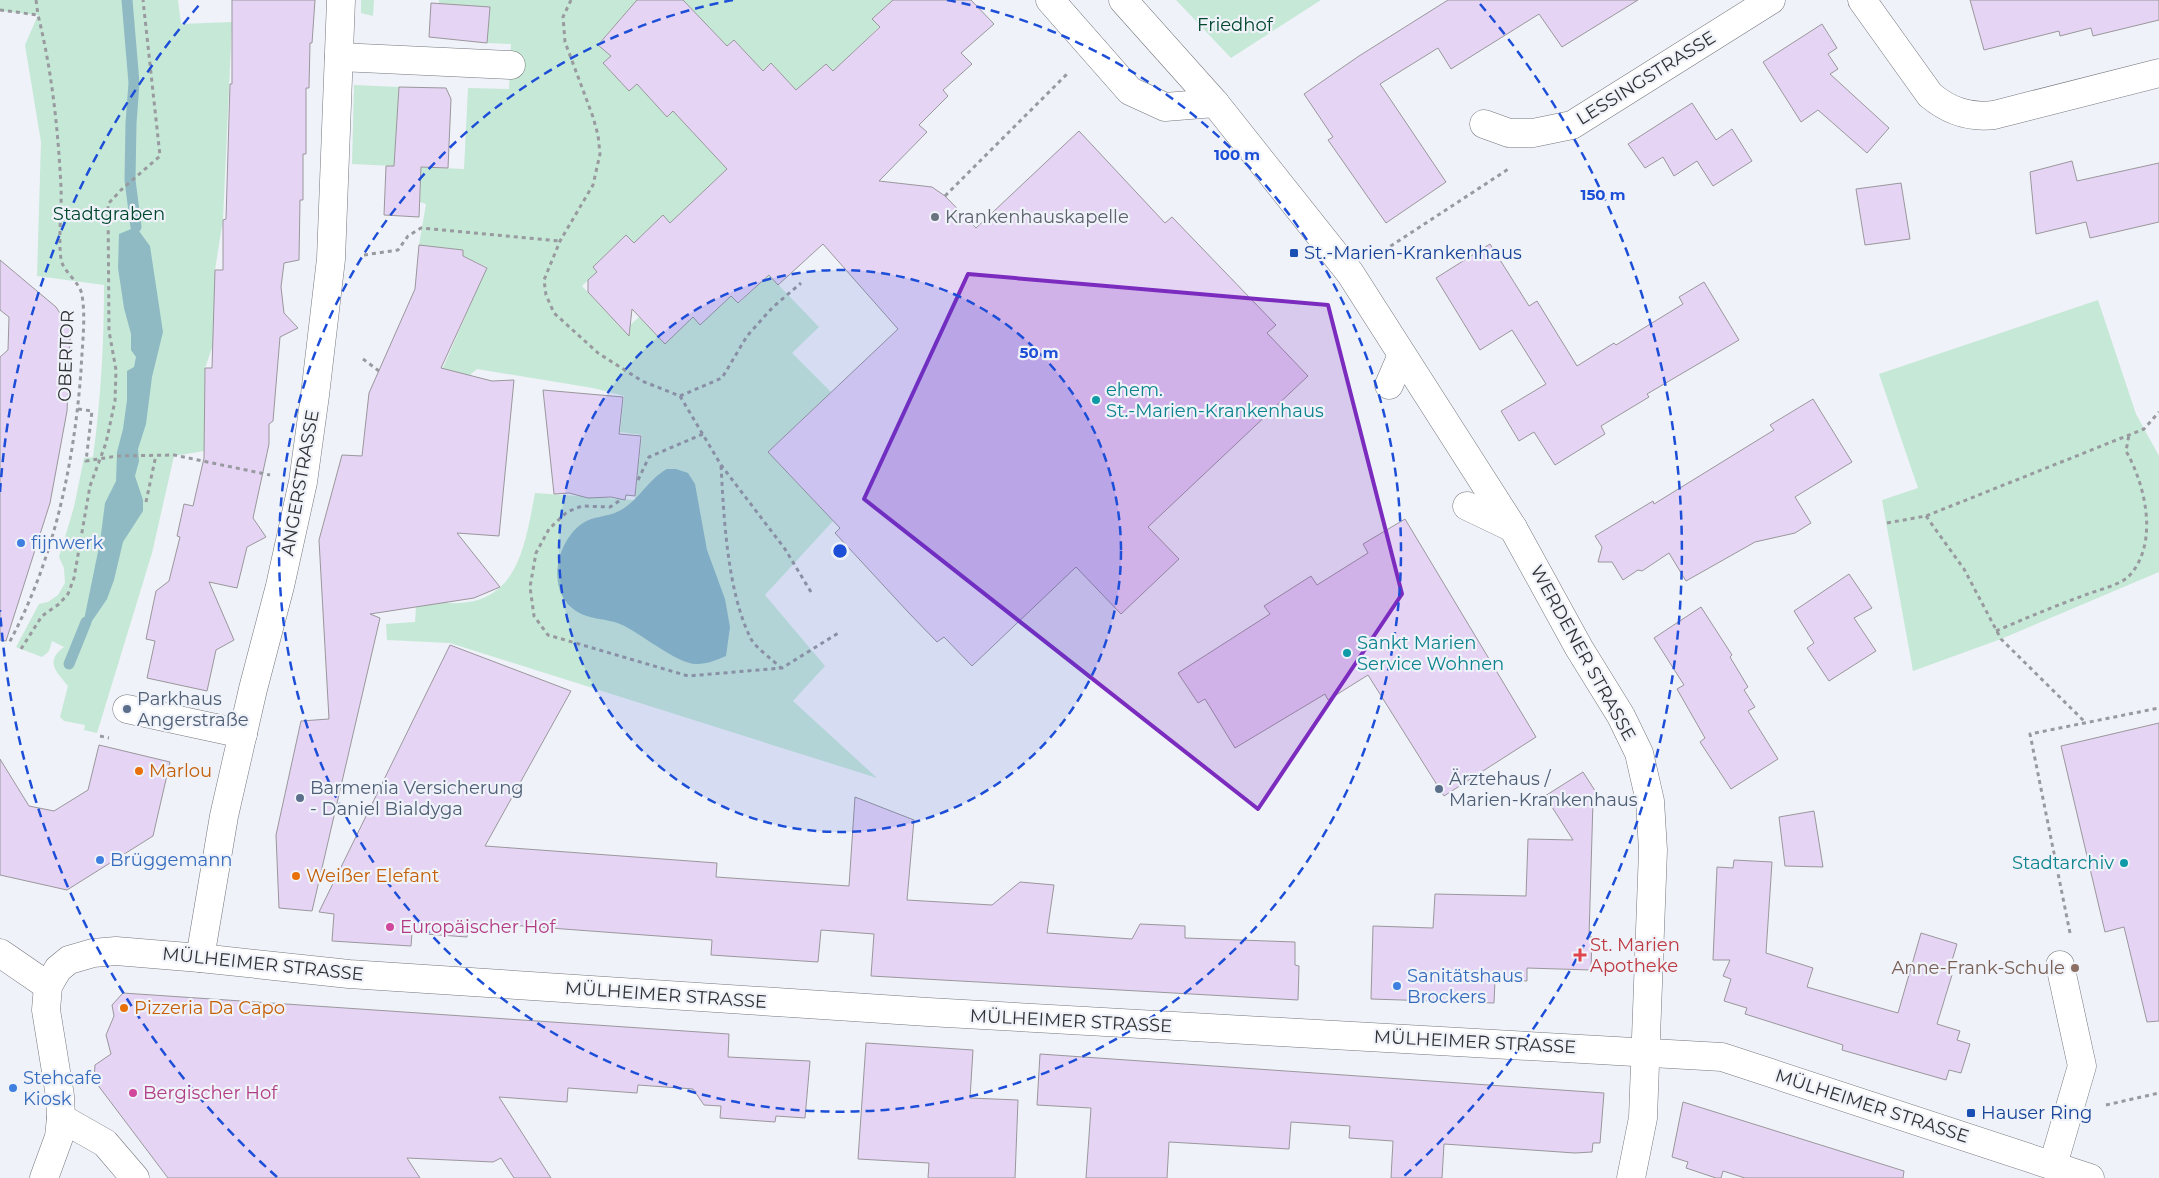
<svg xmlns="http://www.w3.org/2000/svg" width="2159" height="1178" viewBox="0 0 2159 1178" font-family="Montserrat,sans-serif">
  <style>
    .green { fill: #c6e8d6 }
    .water { fill: #8fbac3 }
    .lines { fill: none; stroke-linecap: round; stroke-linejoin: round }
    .stream { stroke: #8fbac3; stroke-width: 11 }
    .building { fill: #e5d4f4; stroke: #9a979c }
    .minor-casing { stroke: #74777d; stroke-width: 29 }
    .path { stroke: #989a9f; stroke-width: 3; stroke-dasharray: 4 4; stroke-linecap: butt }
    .minor { stroke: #fff; stroke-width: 28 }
    .marked { fill: #7b2cbf; fill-opacity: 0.2; stroke: #7b2cbf; stroke-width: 4; stroke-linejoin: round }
    .ring { fill: none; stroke: #1d4ed8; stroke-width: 2.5; stroke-dasharray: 9 6 }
    .worship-dot { fill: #6b7280; stroke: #eff2f8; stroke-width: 2 }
    .transit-dot { fill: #1a4fb4; stroke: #eff2f8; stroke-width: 2 }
    .culture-dot { fill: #0f9aa8; stroke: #eff2f8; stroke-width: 2 }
    .shop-dot { fill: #3f7fe0; stroke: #eff2f8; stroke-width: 2 }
    .service-dot { fill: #5c6f8a; stroke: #eff2f8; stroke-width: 2 }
    .food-dot { fill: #e8710a; stroke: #eff2f8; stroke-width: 2 }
    .hotel-dot { fill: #d1479c; stroke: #eff2f8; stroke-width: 2 }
    .health-dot { fill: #e0444e; stroke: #eff2f8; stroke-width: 2 }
    .education-dot { fill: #8d6e63; stroke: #eff2f8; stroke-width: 2 }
    .labels { text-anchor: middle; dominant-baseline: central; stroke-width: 4.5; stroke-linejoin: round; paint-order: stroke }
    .park-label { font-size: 18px; fill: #00472e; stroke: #eff2f8 }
    .street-label { font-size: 18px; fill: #303134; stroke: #eff2f8 }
    .worship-label { font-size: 18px; fill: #5b616d; stroke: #eff2f8; text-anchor: start }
    .transit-label { font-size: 18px; fill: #164399; stroke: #eff2f8; text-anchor: start }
    .culture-label { font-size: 18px; fill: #0d838f; stroke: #eff2f8; text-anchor: start }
    .shop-label { font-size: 18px; fill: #366cbe; stroke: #eff2f8; text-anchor: start }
    .service-label { font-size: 18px; fill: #4e5e75; stroke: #eff2f8; text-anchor: start }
    .food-label { font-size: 18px; fill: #c56008; stroke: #eff2f8; text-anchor: start }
    .hotel-label { font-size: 18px; fill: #b23c85; stroke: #eff2f8; text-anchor: start }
    .health-label { font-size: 18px; fill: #be3a42; stroke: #eff2f8; text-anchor: start }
    .education-label { font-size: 18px; fill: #785e54; stroke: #eff2f8; text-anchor: end }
    .centre { fill: #1d4ed8; stroke: #eff2f8; stroke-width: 2.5 }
    .ring-label { font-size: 15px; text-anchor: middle; font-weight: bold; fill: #1d4ed8; stroke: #eff2f8; stroke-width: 4.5; stroke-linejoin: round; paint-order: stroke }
  </style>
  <rect width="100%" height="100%" fill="#eff2f8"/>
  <g class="green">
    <path d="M0,0H178L181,24L232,22L223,219L215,270L214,342L205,368L204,451L174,456L152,553L97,733L84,730L85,725L64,721L60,717L68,686C57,672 44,662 64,647L52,641L49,651L42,657L16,647L39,604L48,602L58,595L65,583L64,568L59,557L74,507L84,458L93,457C101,399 104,342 104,285L37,276L41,142L25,45L38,15L2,11L0,10Z"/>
    <path d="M361,0H374L373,16L361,13Z"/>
    <path d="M439,0H663L624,15L598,44L611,56L603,63L629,91L637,84L667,116L673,111L735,177L670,223L663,216L634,243L626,235L593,267L597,272L582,286L624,331L639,317L665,344L693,317L731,296L739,303L769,275L819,327L792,353L831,392L768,452L833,521L765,595L825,666L793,701L877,778L450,643L387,640L386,624L415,622L417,591C427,594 439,602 449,603C518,607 525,545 535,493L635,500L642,435L620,432L624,396L593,388L477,369L464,380L442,370L487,267L463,256V250L419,245L426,204L420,202L421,167L464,169L468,88L509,89L511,44L487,43L490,7L439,4Z"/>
    <path d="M669,0H893L873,19L879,27L851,54L858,63L796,90L771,63L763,71L734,40L727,46L699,17L691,24Z"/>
    <path d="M1176,0H1321L1231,58Z"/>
    <path d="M354,85L399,87L394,166L352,164Z"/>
    <path d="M2098,300L2136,414L2159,456V572L2001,639L1913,671L1882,500L1918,488L1879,374Z"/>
  </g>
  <g class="water">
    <path d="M136,227L150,246L163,332L152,377L146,424L138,449L139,461L135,476L143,500V511L123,542L114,580L107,599L90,624L84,620L100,542L105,503L116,481L117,452L123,429L127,400V371L134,367L136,357L131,350V334L124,308L118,268L119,234Z"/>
    <path d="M667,469H676L688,473L695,484L707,550L725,599L730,627L726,656C716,660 708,664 697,664C678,665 638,631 620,624C605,618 590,620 576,611C545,591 556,541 583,523C593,516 608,517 619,511C639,501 647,480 667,469Z"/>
  </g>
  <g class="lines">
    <g class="stream">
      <path d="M127,0L134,83L131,123L130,180L136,227"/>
      <path d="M69,664L86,622"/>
    </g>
  </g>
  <g class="building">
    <path d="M232,0H315L312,43H310L309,88H306V154H303V200H300L299,260L284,263L281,287L284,313L298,328L280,337L273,421L269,424V444L253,518L266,537L247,547L237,588L209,582L234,640L216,650L207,691L147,678L155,641L146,639L156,591L169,581L180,537L177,536L184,504L193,506L204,458L205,368H212L215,270H223V220L226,219L230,84H232Z"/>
    <path d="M637,0H683L727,46L734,40L763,71L771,63L796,90L826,64L833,71L880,27L872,19L893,0H971L994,24L961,53L972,64L943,90L948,96L919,125L927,132L879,181L932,187L945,196L976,228L1079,131L1165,223L1172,217L1276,325L1267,333L1308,376L1148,527L1179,559L1121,614L1076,567L972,666L944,637L937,642L908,612L835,533L840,528L768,452L898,329L823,244L778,285L769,275L738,303L731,296L700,325L693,317L665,344L632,309L629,336L588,292V280L597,272L593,267L626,235L634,243L663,215L670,223L727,169L673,111L667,117L637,84L629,91L603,63L611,56L598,45Z"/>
    <path d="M1448,0H1638L1562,47L1539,14L1451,69L1438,48L1380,84L1446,182L1386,223L1328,140L1333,137L1304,94L1359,56Z"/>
    <path d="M1970,0H2159V20L2093,36L2091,28L2060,36L2059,31L1984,50Z"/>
    <path d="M431,3L490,7L487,43L429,37Z"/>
    <path d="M1822,24L1837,48L1828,54L1838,69L1830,74L1889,128L1867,153L1818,110L1801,122L1763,62Z"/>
    <path d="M399,87L446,88L451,99L448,168L421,167L419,217L384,215L386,166H394Z"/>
    <path d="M1692,103L1716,140L1732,129L1752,161L1713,186L1697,161L1674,176L1663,157L1645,168L1628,144Z"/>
    <path d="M2072,161L2077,181L2159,163V222L2090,238L2086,222L2036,234L2030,172Z"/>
    <path d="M1901,183L1910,239L1865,245L1856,189Z"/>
    <path d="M1490,244L1529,306L1537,301L1577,366L1614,343L1616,345L1683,304L1679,297L1704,282L1739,340L1647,394L1649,397L1601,426L1605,434L1555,465L1534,432L1519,441L1501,411L1546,384L1512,330L1480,350L1436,278Z"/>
    <path d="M419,245L463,250V256L487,268L441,368L492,381L514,380L499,536L457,533L500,587L474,598L370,614L380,618L312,911L279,908L276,835L301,721L329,719L319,540L342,455L362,456L369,393L415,289Z"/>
    <path d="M0,260L56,307L63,318H71L67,411L50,503L6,641L0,640V357L8,350L9,317L0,310Z"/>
    <path d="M543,390L623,397L619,434L641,436L635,496L626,495L625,500L611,497L588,498L569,493L554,494Z"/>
    <path d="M1813,399L1852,462L1795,497L1811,523L1795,533L1755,542L1686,581L1669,553L1642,571L1638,570L1623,580L1612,562H1598L1602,547L1595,536L1653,501L1654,504L1774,430L1770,425Z"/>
    <path d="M1405,519L1536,737L1444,796L1368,675L1328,700L1325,694L1235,748L1205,699L1198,703L1178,673L1270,614L1264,606L1311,576L1317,585L1368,553L1363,544Z"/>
    <path d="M1849,574L1872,608L1854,618L1876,651L1829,681L1807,648L1814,643L1794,611Z"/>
    <path d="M1701,607L1732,655L1730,657L1748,687L1744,690L1755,707L1748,711L1778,759L1731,789L1700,742L1705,738L1677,689L1684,685L1654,638Z"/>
    <path d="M450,645L571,691L485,846L717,863L716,877L849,886L855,797L914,820L907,900L992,905L1020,882L1054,885L1047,933L1132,939L1140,924L1185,926V938L1295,942V965L1299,966L1298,1000L871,976L874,934L821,930L818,962L711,955L712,940L469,922L467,937L412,933L411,946L332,941L334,914L319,912Z"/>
    <path d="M2159,723V1021L2147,1022L2124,927L2105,932L2061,746Z"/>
    <path d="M99,745L170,762L153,836L67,890L0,875V759L29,806L54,811L88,790Z"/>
    <path d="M1583,772L1599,797L1593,801L1589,937H1592L1591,970L1527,968V981L1495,980L1494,1003L1371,999L1373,926L1433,928L1435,894L1526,896L1528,839L1573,840L1545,796Z"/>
    <path d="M1814,811L1823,867L1785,866L1779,817Z"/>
    <path d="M1734,860L1772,862L1766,953L1813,968L1807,987L1898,1013L1921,933L1957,944L1948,974L1952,975L1937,1024L1960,1031L1957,1040L1970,1044L1961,1073L1949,1070L1946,1080L1842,1050L1843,1045L1745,1014L1747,1008L1724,1001L1731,979L1723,976L1730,960H1713L1717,867L1733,868Z"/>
    <path d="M123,993L729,1034L728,1057L810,1061L805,1118L776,1116L775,1122L720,1118L721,1106L704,1105L693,1089L638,1085L637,1093L568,1088L567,1102L499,1097L551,1178H514L501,1158L493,1162L407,1158L420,1178H168L94,1080L95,1065L111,1054L106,1035L114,1016L112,1005Z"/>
    <path d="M866,1043L973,1050L970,1098L1018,1100L1015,1178H928L929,1163L858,1159Z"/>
    <path d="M1040,1054L1604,1093L1600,1143H1593L1592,1152L1575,1153L1444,1144L1442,1178H1391L1393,1141L1349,1138L1350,1126L1291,1122L1289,1149L1169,1142L1167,1178H1086L1091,1108L1037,1105Z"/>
    <path d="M1683,1102L1904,1171L1903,1178H1745L1723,1171L1721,1178H1716L1686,1168L1688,1162L1672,1157Z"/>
  </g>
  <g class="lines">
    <defs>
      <g id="minor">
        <path d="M1050,0L1130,91L1165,107L1215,103"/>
        <path d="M1123,0L1215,103L1350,273L1513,528L1579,648L1621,716L1639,753L1650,801L1653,850L1643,1118L1631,1178"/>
        <path d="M1862,0L1930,95C1949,111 1969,118 1994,115L2159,73"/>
        <path d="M339,57L511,65"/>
        <path d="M1484,124L1509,133H1533L1572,125L1771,0"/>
        <path d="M1389,385L1402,355"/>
        <path d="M1467,506L1513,528"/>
        <path d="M127,709L243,734"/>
        <path d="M0,953L48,986"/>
        <path d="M200,958L224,816L253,689L280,586L303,482L315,395L331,259L341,0"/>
        <path d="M61,1118L105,1143L135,1178"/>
        <path d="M2053,1165L2082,1066L2060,965"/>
        <path d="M44,1178L59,1137L61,1118L60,1096L46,1010L48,986L58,969L69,960L93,953L116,951L200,958L349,974L928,1012L1722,1057L2090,1178"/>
      </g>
    </defs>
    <use href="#minor" class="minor-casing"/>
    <g class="path">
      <path d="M36,0L38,15"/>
      <path d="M571,0L563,17L565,42L593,117L598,135L600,154L593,185L560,241L544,280L546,295L554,313L598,353L642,381L680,396L721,465L785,549L811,592"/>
      <path d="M0,10L38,15C52,71 58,129 61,187C62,209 58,239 61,259C63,272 80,282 82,295C86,319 82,346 81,371C74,464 54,560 9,643"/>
      <path d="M945,196L1069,72"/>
      <path d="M364,255L398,250L408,236L421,228L560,241"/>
      <path d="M1377,255L1510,168"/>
      <path d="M363,359L379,371"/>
      <path d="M680,396L722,378L747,336L773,307L801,283"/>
      <path d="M78,409L92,411L86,461L117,456L174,455L270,475"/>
      <path d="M721,466C724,518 727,591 751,639C757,649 772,659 781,668"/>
      <path d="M638,480L649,457L703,434"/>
      <path d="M619,501L610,507L582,506L567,512L549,529L536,553L530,587L534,616L548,635L688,676L782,668L840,632"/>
      <path d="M146,502L156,455"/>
      <path d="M1926,516L1964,569L2001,639L2086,723"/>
      <path d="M1887,523L1926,516L2144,429L2159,412"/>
      <path d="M1996,631C2026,618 2055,606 2085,595C2098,590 2116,586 2127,578C2159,547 2147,488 2126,451L2129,435"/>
      <path d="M21,649L42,616L59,604L68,594L74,578L90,486L106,443L115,401L116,370L109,331L108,204L121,190L160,156L143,0"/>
      <path d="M100,736L109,738"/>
      <path d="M2070,933L2030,734L2159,708"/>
      <path d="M2106,1105L2159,1093"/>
    </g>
    <use href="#minor" class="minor"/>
  </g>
  <path class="marked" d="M968,274L1328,305L1402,594L1258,809L864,499Z"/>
  <circle cx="840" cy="551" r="281" fill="#1d4ed8" fill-opacity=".12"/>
  <g class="ring">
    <circle cx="840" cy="551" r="281"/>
    <path d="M947 0A561 561 0 1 1 733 0"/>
    <path d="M277 1177A842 842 0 0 1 0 610M0 492A842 842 0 0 1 200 4M1480 4A842 842 0 0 1 1403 1177"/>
  </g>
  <circle class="worship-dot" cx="935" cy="217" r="5"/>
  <g class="transit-dot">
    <rect x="1289" y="248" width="10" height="10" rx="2.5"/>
    <rect x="1966" y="1108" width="10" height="10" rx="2.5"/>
  </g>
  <g class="culture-dot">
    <circle cx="1096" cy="400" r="5"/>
    <circle cx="1347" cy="653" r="5"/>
    <circle cx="2124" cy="863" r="5"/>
  </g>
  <g class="shop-dot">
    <circle cx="21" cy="543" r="5"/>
    <circle cx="100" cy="860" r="5"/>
    <circle cx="1397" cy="986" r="5"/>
    <circle cx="13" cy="1088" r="5"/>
  </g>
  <g class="service-dot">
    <circle cx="127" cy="709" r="5"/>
    <circle cx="1439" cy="789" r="5"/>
    <circle cx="300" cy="798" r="5"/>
  </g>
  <g class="food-dot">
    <circle cx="139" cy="771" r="5"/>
    <circle cx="296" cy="876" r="5"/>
    <circle cx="124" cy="1008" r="5"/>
  </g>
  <g class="hotel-dot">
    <circle cx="390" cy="927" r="5"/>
    <circle cx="133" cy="1093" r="5"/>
  </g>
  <path class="health-dot" d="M1577.5 947.5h5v5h5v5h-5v5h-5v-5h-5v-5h5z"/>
  <circle class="education-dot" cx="2075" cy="968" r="5"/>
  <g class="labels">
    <g class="park-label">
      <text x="1235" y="25">Friedhof</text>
      <text x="109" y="214">Stadtgraben</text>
    </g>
    <g class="street-label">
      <text transform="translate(1646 78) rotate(-32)">LESSINGSTRASSE</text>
      <text transform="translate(66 356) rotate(-88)">OBERTOR</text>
      <text transform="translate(300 483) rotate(-80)">ANGERSTRASSE</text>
      <text transform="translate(1583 653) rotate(61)">WERDENER STRASSE</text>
      <text transform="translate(263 964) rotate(6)">MÜLHEIMER STRASSE</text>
      <text transform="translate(666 995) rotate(4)">MÜLHEIMER STRASSE</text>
      <text transform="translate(1071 1021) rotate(3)">MÜLHEIMER STRASSE</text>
      <text transform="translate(1475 1042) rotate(3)">MÜLHEIMER STRASSE</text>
      <text transform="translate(1872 1106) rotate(18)">MÜLHEIMER STRASSE</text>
    </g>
    <g class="worship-label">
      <text x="945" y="217">Krankenhauskapelle</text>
    </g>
    <g class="transit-label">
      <text x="1304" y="253">St.-Marien-Krankenhaus</text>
      <text x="1981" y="1113">Hauser Ring</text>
    </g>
    <g class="culture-label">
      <text x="1106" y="390">ehem.<tspan x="1106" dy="21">St.-Marien-Krankenhaus</tspan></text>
      <text x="1357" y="643">Sankt Marien<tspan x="1357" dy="21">Service Wohnen</tspan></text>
      <text x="2114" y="863" text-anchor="end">Stadtarchiv</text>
    </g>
    <g class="shop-label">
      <text x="31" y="543">fijnwerk</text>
      <text x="110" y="860">Brüggemann</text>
      <text x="1407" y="976">Sanitätshaus<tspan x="1407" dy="21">Brockers</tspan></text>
      <text x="23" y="1078">Stehcafe<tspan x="23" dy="21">Kiosk</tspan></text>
    </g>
    <g class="service-label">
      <text x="137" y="699">Parkhaus<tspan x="137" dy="21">Angerstraße</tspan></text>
      <text x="1449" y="779">Ärztehaus /<tspan x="1449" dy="21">Marien-Krankenhaus</tspan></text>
      <text x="310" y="788">Barmenia Versicherung<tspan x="310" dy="21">- Daniel Bialdyga</tspan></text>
    </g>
    <g class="food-label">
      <text x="149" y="771">Marlou</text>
      <text x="306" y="876">Weißer Elefant</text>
      <text x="134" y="1008">Pizzeria Da Capo</text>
    </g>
    <g class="hotel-label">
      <text x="400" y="927">Europäischer Hof</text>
      <text x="143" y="1093">Bergischer Hof</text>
    </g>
    <g class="health-label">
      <text x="1590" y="945">St. Marien<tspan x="1590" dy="21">Apotheke</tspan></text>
    </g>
    <g class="education-label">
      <text x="2065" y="968">Anne-Frank-Schule</text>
    </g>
  </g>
  <circle cx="840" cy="551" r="8" class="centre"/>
  <g class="ring-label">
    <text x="1237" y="160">100 m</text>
    <text x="1603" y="200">150 m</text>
    <text x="1039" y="358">50 m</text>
  </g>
</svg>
